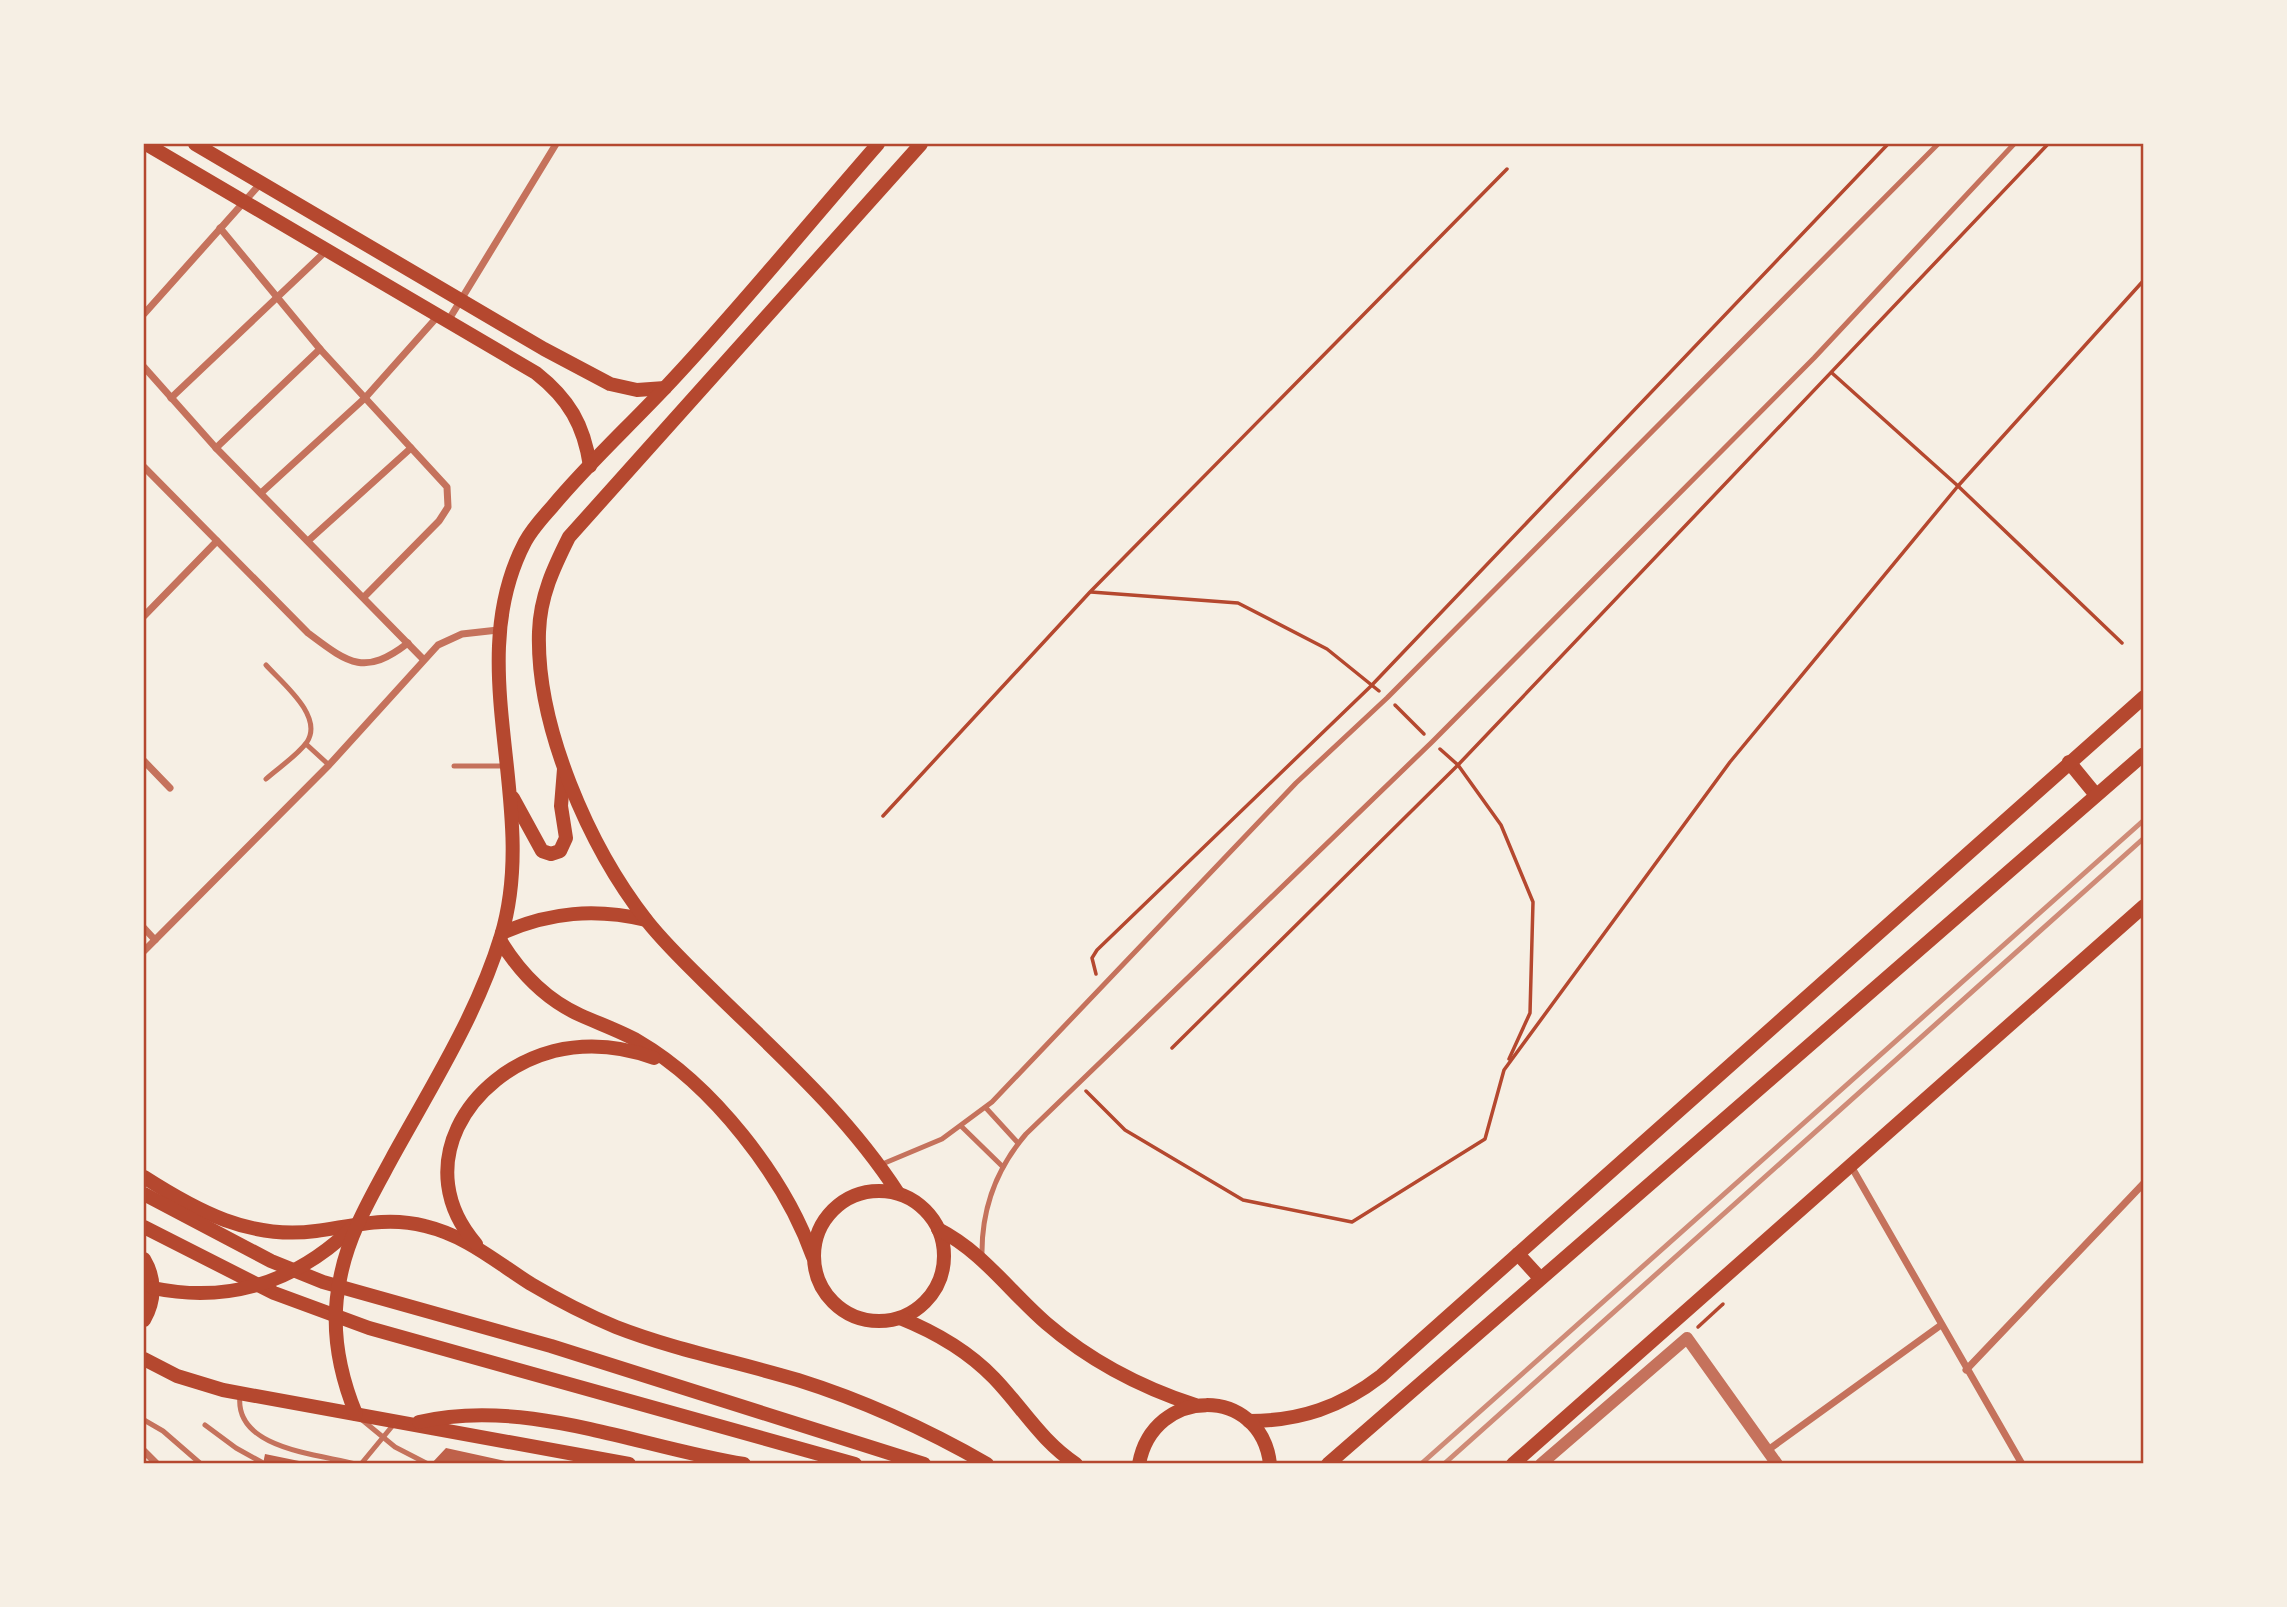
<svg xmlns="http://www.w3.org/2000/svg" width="2287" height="1607" viewBox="0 0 2287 1607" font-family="'Alegreya Sans',sans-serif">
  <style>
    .building { fill: #bf614a }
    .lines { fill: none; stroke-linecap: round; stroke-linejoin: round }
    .path { stroke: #b5482f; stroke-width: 3.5 }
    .service { stroke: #c5725c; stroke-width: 5 }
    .minor { stroke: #c5725c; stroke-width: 7 }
    .tertiary { stroke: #c5725c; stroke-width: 12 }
    .secondary { stroke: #b5482f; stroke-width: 14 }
    .rail { stroke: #cf8b77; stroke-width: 5 }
    .neatline { fill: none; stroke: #b5482f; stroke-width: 2.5 }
  </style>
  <rect width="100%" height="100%" fill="#f6efe4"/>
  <g class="building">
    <path d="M446,1448L510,1462V1464H431Z"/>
    <path d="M265,1454L304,1462V1464H263Z"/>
  </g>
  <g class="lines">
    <g class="path">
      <path d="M1832,373L1958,486L2122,643"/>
      <path d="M1091,592L1238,603L1327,649L1379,691"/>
      <path d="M1395,705L1424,734"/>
      <path d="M1440,749L1458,765L1501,825L1533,902L1530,1013L1509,1059"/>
      <path d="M883,816L1090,592L1507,169"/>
      <path d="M1096,974L1092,958L1097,950L1371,686L1888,144"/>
      <path d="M1172,1048L1458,765L2048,144"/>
      <path d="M1086,1091L1125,1130L1243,1200L1352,1222L1485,1139L1504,1070L1730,762L1958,486L2144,280"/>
      <path d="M1698,1327L1723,1304"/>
    </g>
    <g class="service">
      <path d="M306,744L329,765"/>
      <path d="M454,766H507"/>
      <path d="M266,779C278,768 297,756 307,742C324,716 282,683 266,665"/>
      <path d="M986,1108L1018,1143"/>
      <path d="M961,1126L1003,1167"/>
      <path d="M880,1165L942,1139L992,1102L1296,783L1387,698L1938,144"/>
      <path d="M982,1257C981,1210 996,1169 1026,1134L1432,742L1814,358L2014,144"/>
      <path d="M240,1396C234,1449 318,1454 356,1464"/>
      <path d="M361,1419L395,1447L428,1464"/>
      <path d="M144,1420L163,1431L201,1464"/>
      <path d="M205,1425L236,1448L265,1464"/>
      <path d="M361,1464L394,1424"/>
    </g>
    <g class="minor">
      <path d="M220,228L320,349L447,487L448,507L439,521L364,597"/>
      <path d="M144,314L261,183"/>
      <path d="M448,321L556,144"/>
      <path d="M144,367L216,448L423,659"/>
      <path d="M171,398L327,250"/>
      <path d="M216,448L320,349"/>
      <path d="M144,467L308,633C348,663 364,677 408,643"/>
      <path d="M261,493L365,398L438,316"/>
      <path d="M308,541L411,448"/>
      <path d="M144,616L217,541"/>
      <path d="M144,761L170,788"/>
      <path d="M144,928L155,940"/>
      <path d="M144,951L329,765L438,645L462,634L498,630"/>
      <path d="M1851,1166L2022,1464"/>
      <path d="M1966,1370L2144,1183"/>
      <path d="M1768,1450L1941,1325"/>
      <path d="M144,1451L157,1464"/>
    </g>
    <path class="tertiary" d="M1541,1464L1687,1338L1777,1464"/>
    <g class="secondary">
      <path d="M146,144L536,373C569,399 584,425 590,466"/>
      <path d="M195,144L544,349L610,384L637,390L665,388"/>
      <path d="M2069,762L2096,795"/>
      <path d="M513,798L542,851L551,854L560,851L566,838L561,806L564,769"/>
      <path d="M502,933C550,912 595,908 646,920"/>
      <path d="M500,940C520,973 545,999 580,1015C600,1024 620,1031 638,1041C712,1084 785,1177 813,1257"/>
      <path d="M144,1177C197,1211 250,1240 316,1231C353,1226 387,1216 425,1226C467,1236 496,1262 531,1284C558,1300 587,1315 616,1327C675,1350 738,1362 798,1380C865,1401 926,1429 987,1464"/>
      <circle cx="879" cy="1256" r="65"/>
      <path d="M898,1193C850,1119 787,1062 724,1001C698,975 670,950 647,921C589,847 536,726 539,632C540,596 554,567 569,537L921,144"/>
      <path d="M144,1194L271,1261L323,1282L551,1346L924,1464"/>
      <path d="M144,1227L274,1293L369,1328L855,1464"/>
      <path d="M938,1229C983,1252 1009,1291 1046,1323C1090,1361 1140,1387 1195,1405"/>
      <path d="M476,1244C410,1168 467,1074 554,1051C588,1043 621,1046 654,1058"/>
      <path d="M1518,1254L1539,1277"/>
      <path d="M144,1259C156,1279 155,1301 144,1320"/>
      <path d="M153,1288C230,1304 298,1281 354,1226"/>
      <path d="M900,1318C935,1332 967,1350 994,1378C1022,1407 1041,1441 1076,1464"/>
      <path d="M144,1359L177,1376L223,1390L629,1464"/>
      <path d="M356,1414C338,1370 330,1325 340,1279C348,1235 371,1197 392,1158C431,1087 477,1015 501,936C541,805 460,666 525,542C532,529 542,518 552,507C586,466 625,430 662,391C737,312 806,226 878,144"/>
      <path d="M1249,1421C1300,1421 1341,1407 1381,1376L2144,697"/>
      <path d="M419,1422C526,1397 638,1447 744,1464"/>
      <path d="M1139,1464C1153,1386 1261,1385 1270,1464"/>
      <path d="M1328,1464L2144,754"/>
      <path d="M1513,1464L2144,906"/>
    </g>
    <g class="rail">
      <path d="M1421,1464L2144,820"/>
      <path d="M1444,1464L2144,838"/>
    </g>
  </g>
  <rect width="2287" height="1607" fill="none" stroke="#f6efe4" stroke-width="290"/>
  <rect x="145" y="145" width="1997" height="1317" class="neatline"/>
</svg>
